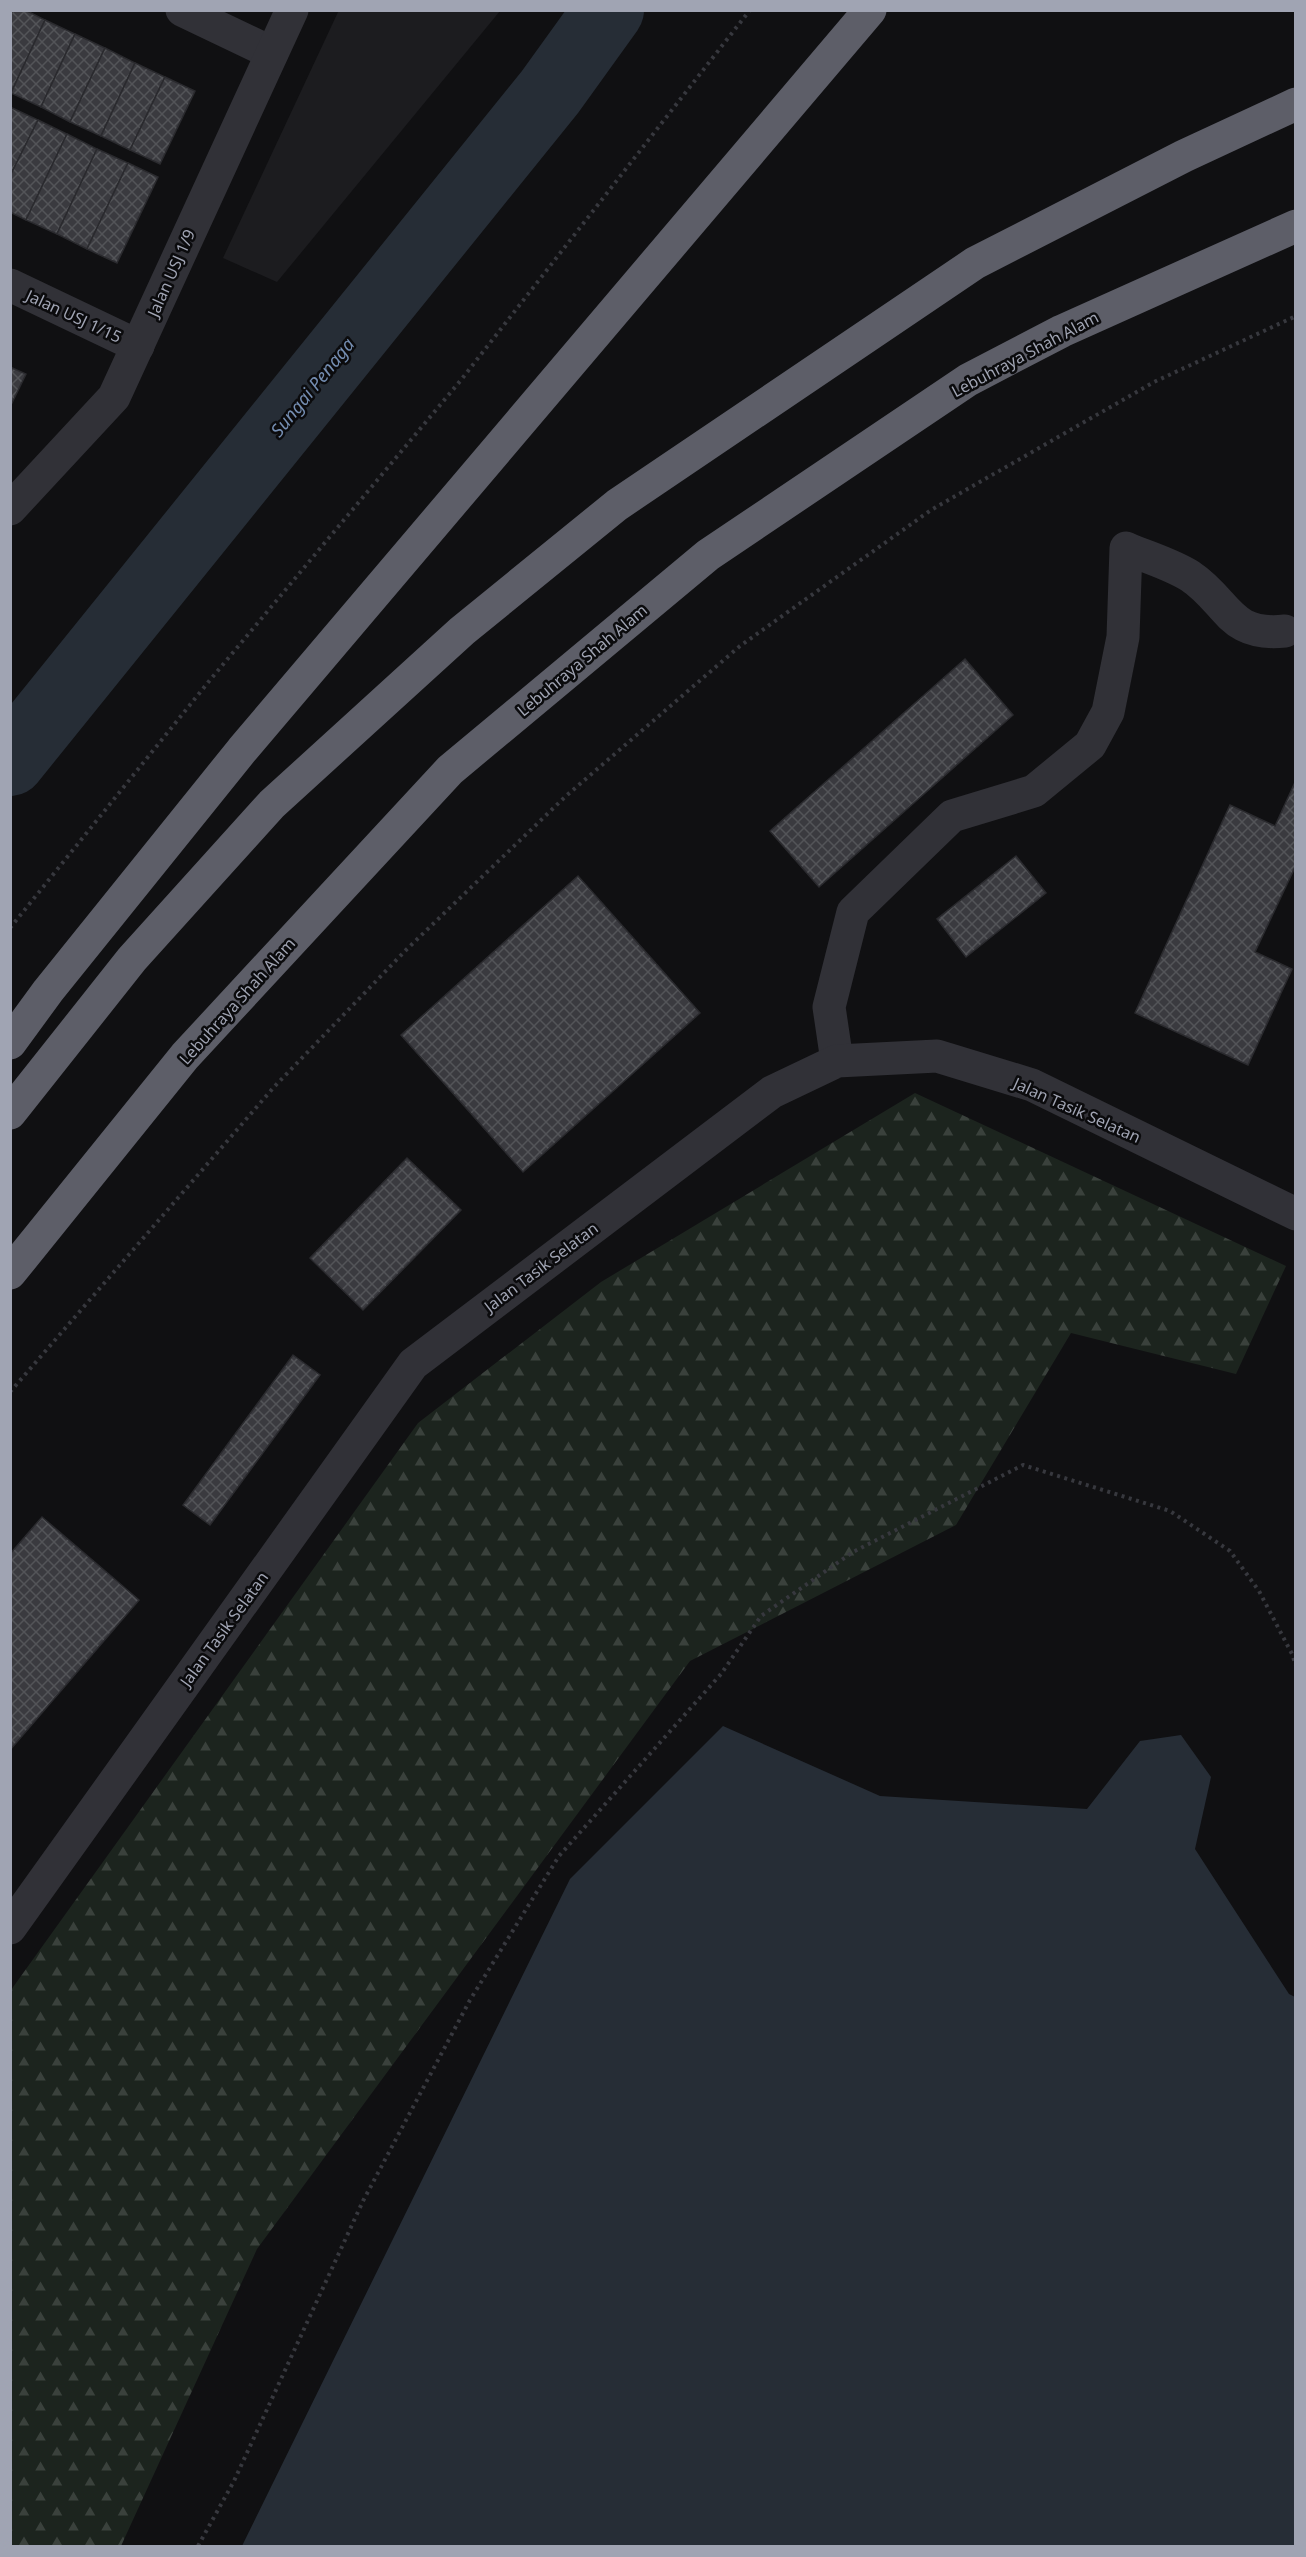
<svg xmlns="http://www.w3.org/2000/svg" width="1306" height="2557" viewBox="0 0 1306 2557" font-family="'Noto Sans',sans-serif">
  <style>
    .built { fill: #1c1c1f }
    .forest { fill: url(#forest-firs) }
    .water { fill: #262d36 }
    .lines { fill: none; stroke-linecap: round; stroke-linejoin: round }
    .river { stroke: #262d36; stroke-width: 70 }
    .building { fill: url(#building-cross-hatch); stroke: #2a2a2e; stroke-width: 1.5 }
    .path { stroke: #37383e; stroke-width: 4; stroke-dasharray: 3 4.5; stroke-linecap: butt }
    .minor { stroke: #313137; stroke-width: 33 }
    .highway { stroke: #5d5e68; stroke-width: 33 }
    .labels { text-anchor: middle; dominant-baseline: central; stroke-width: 5; stroke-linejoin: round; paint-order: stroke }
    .street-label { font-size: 16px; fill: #a0a4b3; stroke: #0b0b0d }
    .water-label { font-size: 18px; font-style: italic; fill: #748db1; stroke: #0b0b0d }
  </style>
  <defs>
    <pattern id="forest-firs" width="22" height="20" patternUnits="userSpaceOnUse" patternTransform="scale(1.5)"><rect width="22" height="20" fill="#1c241e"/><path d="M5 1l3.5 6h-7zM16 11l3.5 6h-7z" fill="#3a413c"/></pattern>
    <pattern id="building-cross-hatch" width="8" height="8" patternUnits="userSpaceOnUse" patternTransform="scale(1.5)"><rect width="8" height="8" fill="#3a3a3f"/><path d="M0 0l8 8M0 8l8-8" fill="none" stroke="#535458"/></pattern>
  </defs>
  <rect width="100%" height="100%" fill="#101012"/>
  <path class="built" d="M339,10L500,11L277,282L223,258Z"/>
  <path class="forest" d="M915,1093L1286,1266L1236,1374L1071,1333L956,1525L690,1661L257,2249L121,2546H11V1990L418,1423L601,1282Z"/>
  <path class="water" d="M723,1726L880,1796L1087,1809L1140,1741L1181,1735L1211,1777L1195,1849L1289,1994L1295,1997V2546H242L570,1879Z"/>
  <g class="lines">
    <path class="river" d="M10,761L550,92L609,10"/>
  </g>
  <g class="building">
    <path d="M13,10H25L45,20L11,93L10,15Z"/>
    <path d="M45,20L75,34L41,107L11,93Z"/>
    <path d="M75,34L105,48L70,122L41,107Z"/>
    <path d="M105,48L135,63L101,136L70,122Z"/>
    <path d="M135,63L165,77L130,150L101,136Z"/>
    <path d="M165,77L195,91L160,164L130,150Z"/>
    <path d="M10,107L38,120L10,176Z"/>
    <path d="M38,120L67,134L26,220L10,212V176Z"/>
    <path d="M67,134L97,149L57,234L26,220Z"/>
    <path d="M97,149L128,163L87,249L57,234Z"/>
    <path d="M128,163L158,177L117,263L87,249Z"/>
    <path d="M10,367L26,374L10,407Z"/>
    <path d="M965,659L1013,715L819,887L770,831Z"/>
    <path d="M1296,780V865L1255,952L1292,969L1248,1065L1135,1013L1230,805L1275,826Z"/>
    <path d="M1016,856L1046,893L966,957L937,919Z"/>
    <path d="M578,876L700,1013L523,1172L401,1035Z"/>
    <path d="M407,1158L461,1210L363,1310L310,1258Z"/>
    <path d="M293,1355L320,1375L210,1525L183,1505Z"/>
    <path d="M42,1517L139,1600L10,1750V1554Z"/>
  </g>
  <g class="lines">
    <g class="path">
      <path d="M10,928L210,680L461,380L750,10"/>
      <path d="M10,1392L274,1087L406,950L566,796L740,646L931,510L1154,382L1296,316"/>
      <path d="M198,2546L234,2481L363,2201L470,2000L559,1856L721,1674L761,1616L853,1552L1023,1465L1170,1511L1230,1551L1259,1591L1292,1654L1296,1666"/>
    </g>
    <g class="minor">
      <path d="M182,10L272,53"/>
      <path d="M10,285L138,346"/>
      <path d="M10,509L114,397L292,10"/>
      <path d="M837,1061L829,1007L853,912L952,816L1034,791L1090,745L1108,712L1123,637L1126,548C1146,557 1171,564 1190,576C1229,602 1228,637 1285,631"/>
      <path d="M10,1928L413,1364L772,1092L837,1061L937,1056L1032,1085L1296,1214"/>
    </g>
    <g class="highway">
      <path d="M10,1043L48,991L242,750L870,10"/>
      <path d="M10,1113L132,959L272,804L462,631L617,505L975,263L1184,156L1296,104"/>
      <path d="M10,1273L185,1056L450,770L708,555L968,380L1062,331L1296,226"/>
    </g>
  </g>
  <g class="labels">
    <g class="street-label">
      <text transform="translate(171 273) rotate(-66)">Jalan USJ 1/9</text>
      <text transform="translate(74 316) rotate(25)">Jalan USJ 1/15</text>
      <text transform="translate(1025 354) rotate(-28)">Lebuhraya Shah Alam</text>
      <text transform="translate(582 660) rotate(-40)">Lebuhraya Shah Alam</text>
      <text transform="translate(237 1001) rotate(-48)">Lebuhraya Shah Alam</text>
      <text transform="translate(1077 1110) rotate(24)">Jalan Tasik Selatan</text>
      <text transform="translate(541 1267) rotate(-37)">Jalan Tasik Selatan</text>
      <text transform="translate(224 1629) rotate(-54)">Jalan Tasik Selatan</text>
    </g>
    <g class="water-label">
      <text transform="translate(312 387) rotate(-51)">Sungai Penaga</text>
    </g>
  </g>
  <rect width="1306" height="2557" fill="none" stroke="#a0a4b3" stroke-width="24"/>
</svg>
